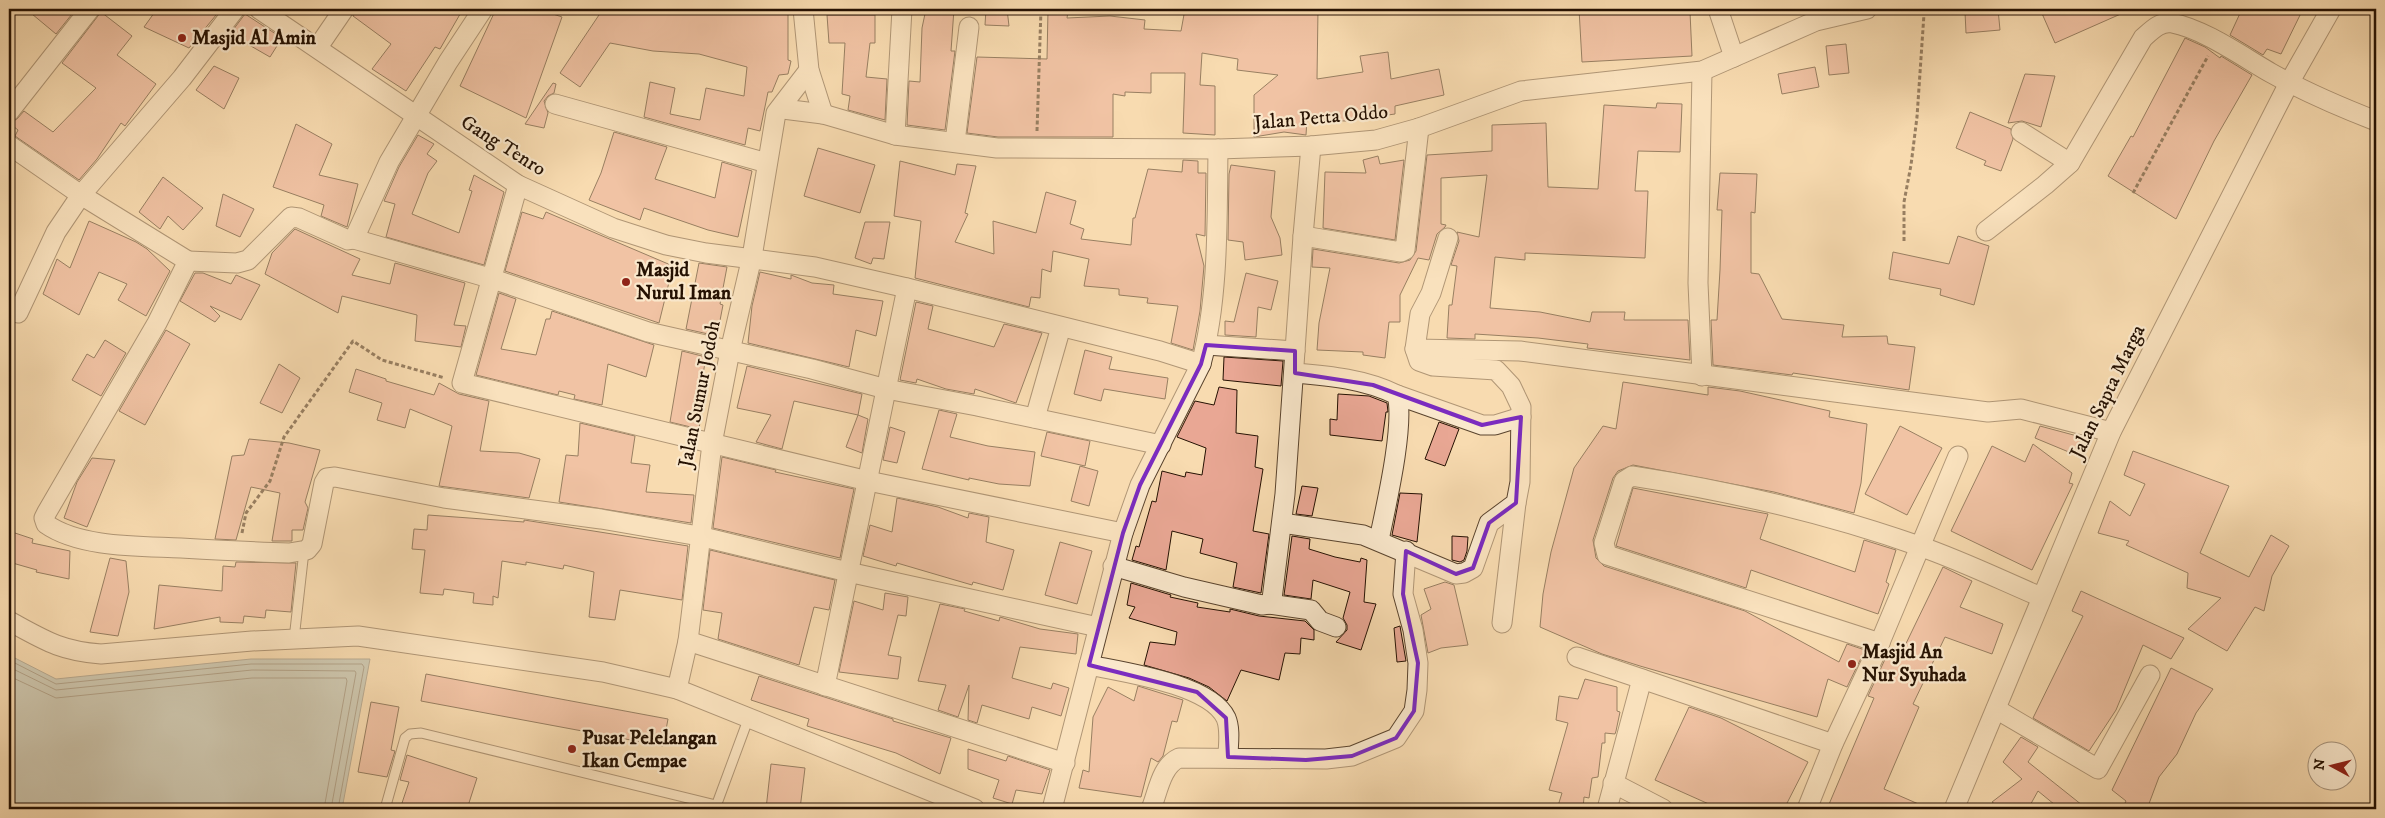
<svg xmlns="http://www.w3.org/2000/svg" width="2385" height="818" viewBox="0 0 2385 818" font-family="'IM FELL DW Pica',serif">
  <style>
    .water { fill: #a3b8b7; stroke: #71756f }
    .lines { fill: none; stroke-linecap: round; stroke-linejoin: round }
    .shore { stroke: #64645c; stroke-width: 1 }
    .building { fill: #e9a794; stroke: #251102 }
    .service-casing { stroke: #5a442e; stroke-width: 11 }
    .minor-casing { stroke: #5a442e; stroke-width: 21 }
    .path { stroke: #251102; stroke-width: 3; stroke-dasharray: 4 2.5; stroke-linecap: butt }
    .service { stroke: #fae8cc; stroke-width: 9 }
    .minor { stroke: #fae8cc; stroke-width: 19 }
    .marked { fill: none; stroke: #7b2cbf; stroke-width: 4; stroke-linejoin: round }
    .poi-dot { fill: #8f2418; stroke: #fae8cc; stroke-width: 2 }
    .labels { text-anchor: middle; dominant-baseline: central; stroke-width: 4.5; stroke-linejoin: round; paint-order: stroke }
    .poi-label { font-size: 20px; font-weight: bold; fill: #251102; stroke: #fae8cc; text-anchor: start }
    .street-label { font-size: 20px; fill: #251102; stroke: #fae8cc }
  </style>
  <rect width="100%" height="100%" fill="#f8dbb0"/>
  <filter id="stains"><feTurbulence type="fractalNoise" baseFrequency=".004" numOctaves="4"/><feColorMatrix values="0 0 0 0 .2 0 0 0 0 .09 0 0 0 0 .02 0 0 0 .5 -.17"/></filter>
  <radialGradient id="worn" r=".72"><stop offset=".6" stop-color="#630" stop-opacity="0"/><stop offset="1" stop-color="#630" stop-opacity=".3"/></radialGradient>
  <path class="water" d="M9,655L56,679L251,659H370L342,809H9Z"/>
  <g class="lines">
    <g class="shore">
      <path d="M9,660L56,684L251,664H362L364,667L338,809"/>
      <path d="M9,667L56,690L252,670L355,671L356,673L331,809"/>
      <path d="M9,676L56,698L252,678H346L347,681L324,809"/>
    </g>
  </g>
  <g class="building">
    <path d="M26,9H76L56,34Z"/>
    <path d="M157,9H221L189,48L144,27Z"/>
    <path d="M355,9H463L440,49L435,47L406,91L372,69L391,44L353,16Z"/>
    <path d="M496,9H538L562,17L526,118L460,86Z"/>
    <path d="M603,9H788V60L791,61L788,74L779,75L772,92H768L760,131L748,128L745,145L644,117L650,82L675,88L670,114L700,120L706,88L744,96L747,67L699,54L653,51L610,43L580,87L560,73Z"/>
    <path d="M926,9H954L951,51H955L945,130L907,125L909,81L920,82L922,28Z"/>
    <path d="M986,9H1007L1009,26L985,25Z"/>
    <path d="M1185,9H1318L1317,79L1363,72L1360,56L1388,52L1391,79L1439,69L1444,95L1395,106V114L1345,121L1307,119L1306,135L1284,132L1254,137V95L1278,75L1237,70L1238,59L1202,53L1200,85L1215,86V135L1183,133L1185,73H1151V93L1125,92V96L1113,94V137H998L967,133L977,57L1047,59L1048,10L1068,11L1067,18L1110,16L1145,20L1144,29L1181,31Z"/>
    <path d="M1579,9H1662L1661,14L1690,12L1692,56L1582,62Z"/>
    <path d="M1998,9L2000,30L1966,33L1965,12Z"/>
    <path d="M2040,9H2132L2055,43Z"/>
    <path d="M2242,9H2303L2281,54L2267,49L2263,55L2230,35Z"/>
    <path d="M101,12L132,36L117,55L156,84L125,126L121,123L97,159L79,180L15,136L18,130L9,123L17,119L24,111L53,132L96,88L62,63Z"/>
    <path d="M245,14L282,38L270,57L230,34Z"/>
    <path d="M827,15H875V43H870L866,77L887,79L885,120L848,110L850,96L842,94L845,43H829Z"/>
    <path d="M2185,38L2205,47L2220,58L2221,56L2252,75L2214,141L2176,219L2108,176L2131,136L2133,137Z"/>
    <path d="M1846,44L1849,73L1829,75L1826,46Z"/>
    <path d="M214,66L239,78L224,109L196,90Z"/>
    <path d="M1815,67L1819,87L1782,94L1778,74Z"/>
    <path d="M2025,74L2055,76L2041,127L2022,121L2008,123Z"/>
    <path d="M553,83L556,84L554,93L548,96L544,101L548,113L544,128L525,124Z"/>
    <path d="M1657,103L1682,104L1680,152L1638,151L1635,191H1648L1645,258L1525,253V260L1495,257L1490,308L1540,312L1590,322L1592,312H1625L1624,320H1688L1690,360L1587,348L1588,344L1538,338L1475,334V339L1447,338L1449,305H1452L1457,266L1451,265L1459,241L1457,232L1479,237L1487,175L1441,178V224L1446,225L1445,227L1437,234L1429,260L1418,258L1400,295V322H1389L1385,358L1363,355V352L1317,350L1319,323L1330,268L1312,267L1313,249L1399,263L1410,260L1416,251L1427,155L1492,151V125L1546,123L1548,187L1598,189L1604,105L1656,108Z"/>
    <path d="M1970,112L2011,129L2013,139L2001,171L1984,165L1986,161L1956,148Z"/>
    <path d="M296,124L332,144L319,175L358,184L347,227L321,216L324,205L273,187Z"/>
    <path d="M614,132L667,147L655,179L715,198L722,162L752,171L738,237L708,230L644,208L640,220L589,200L601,173Z"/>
    <path d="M418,135L434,144L427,154L437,161L428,173L412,214L459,233L472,191L469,190L474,175L504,192L484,265L386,237L395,204L384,201L399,167Z"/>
    <path d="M818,148L875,165L860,213L804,196Z"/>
    <path d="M1378,156L1380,164L1404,160L1395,240L1323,228L1325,172L1366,173L1363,160Z"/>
    <path d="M1183,160L1198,161V173H1206L1205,236L1196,234L1204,266L1200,311L1193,350L1171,343L1178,306L1147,303L1148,298L1119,295V289L1084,286L1089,259L1053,251L1051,272L1042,269L1040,298L1031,297L1029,307L915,278L921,221L894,216L900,161L955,175L957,164L976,166L965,213L968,214L955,242L994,254L993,221L1036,233L1046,192L1076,201L1070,224L1084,229L1081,239L1131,245L1133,218H1135L1148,169L1182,172Z"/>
    <path d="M1231,165L1275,171L1271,217L1280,238L1282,255L1245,260L1243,242L1228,240L1229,174Z"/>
    <path d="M1720,173L1757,174L1755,213L1751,212V273L1759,274L1782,319L1844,325L1842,337L1887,336L1888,344L1915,347L1909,390L1793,373L1792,375L1713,365L1711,320H1717L1720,270L1722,210H1717Z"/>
    <path d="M163,177L203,208L183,230L168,216L160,229L139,212Z"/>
    <path d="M223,194L254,209L240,237L216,226Z"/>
    <path d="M522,212L543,219L546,212L673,266L659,323L505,271Z"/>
    <path d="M89,221L136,242L147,249L170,271L146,316L118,300L127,284L99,272L79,315L43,294L57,259L70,268Z"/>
    <path d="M865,222H890L884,259L873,258L871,264L855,258Z"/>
    <path d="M295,229L360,259L352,275L390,284L395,263L465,283L454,325L466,326L461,347L415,341L417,315L342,296L338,313L265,274L272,253Z"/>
    <path d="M1958,236L1989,246L1974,305L1940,295L1941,289L1889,279L1893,252L1949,264Z"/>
    <path d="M699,263L727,267L720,304L723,305L717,336L686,329Z"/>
    <path d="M760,272L791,279V275L812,283L834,285L833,294L883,301L876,336L856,330L849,367L748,343L752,306Z"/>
    <path d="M195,273H203L231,284L236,275L260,285L241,320L210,306L220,316L215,322L180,301Z"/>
    <path d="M1246,273L1278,281L1271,310L1258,307L1256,337L1225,335V321L1234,322Z"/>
    <path d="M499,293L516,299L501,349L536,355L546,319H550L552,311L654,345L646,377L608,364L602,405L574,399L575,395L559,391L558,395L476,375Z"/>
    <path d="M916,302L933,306L928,329L994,347L1004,324L1042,333L1016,403L975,389L974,394L946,389L917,379L916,383L900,380Z"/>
    <path d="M166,330L190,344L145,425L119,411Z"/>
    <path d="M105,340L126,353L101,396L72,380L87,354L94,358Z"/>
    <path d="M1085,350L1112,357L1109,369L1168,378L1165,399L1104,389L1101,401L1074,394Z"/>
    <path d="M682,351L706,357L702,380L701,392H704L699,429L670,422Z"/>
    <path d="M1224,357L1283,361L1281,386L1223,380Z"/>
    <path d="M279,364L300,378L282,413L260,403Z"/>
    <path d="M747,366L862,394L858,415L794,401L782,449L756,442L771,415L737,408Z"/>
    <path d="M356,369L386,379V381L434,395L439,383L459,394L489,401L480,451L519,453L540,459L529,498L439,486L452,426L410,409L405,428L377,420L382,403L349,392Z"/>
    <path d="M1623,382L1708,395V387L1740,391L1830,411L1829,417L1867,424L1861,483L1854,513L1774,492L1633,465L1618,471L1613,478L1593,540L1596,558L1604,566L1745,611L1839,662L1847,644L1865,650L1847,687L1828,679L1817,717L1640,666L1602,654L1540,627L1543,594L1551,552L1574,468L1603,426L1616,429Z"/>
    <path d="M1219,387L1237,390L1236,433L1258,436L1255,467L1263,469L1253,531L1269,534L1261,593L1233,587L1237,563L1200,553L1203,539L1172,531L1166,570L1132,560L1136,546L1139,547L1152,501L1156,502L1162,471L1185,477L1186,472L1202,475L1206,448L1177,437L1195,401L1214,405Z"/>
    <path d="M1338,394L1369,396L1387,403L1388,412H1386L1382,441L1330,435V419L1337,420Z"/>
    <path d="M939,410L957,414L950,437L988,446L1035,452L1030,486L999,484L969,478V480L922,469Z"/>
    <path d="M858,415L868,419L862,453L846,447Z"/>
    <path d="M1439,422L1459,429L1445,466L1425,459Z"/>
    <path d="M580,423L635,436L631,463L650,465L646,492L694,495L691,523L559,502L566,455L578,456Z"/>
    <path d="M1900,426L1942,448L1907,515L1865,494Z"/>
    <path d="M2040,426L2081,437L2076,455L2035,438Z"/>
    <path d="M890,427L905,432L897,463L883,460Z"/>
    <path d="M1047,432L1090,441L1085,466L1041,456Z"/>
    <path d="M249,439L289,443L320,450L305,502L308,508L303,530H292V541H272L280,493L251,487L236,540L215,539L232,456L244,455Z"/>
    <path d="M2033,444L2072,473L2069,483L2073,484L2032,570L1951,531L1992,446L2025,462Z"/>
    <path d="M2133,451L2229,486L2200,553L2249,577L2271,535L2289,546L2272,576L2264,611L2255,607L2227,651L2188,629L2221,598L2187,588L2188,573L2126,545L2129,541L2098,533L2110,501L2130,516L2145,484L2124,475Z"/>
    <path d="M722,457L776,470L775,472L854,489L840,558L713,528Z"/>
    <path d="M92,458L115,460L87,527L64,518L77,482Z"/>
    <path d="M1080,466L1098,471L1089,506L1071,501Z"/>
    <path d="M1302,486L1318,488L1312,516L1296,514Z"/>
    <path d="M1633,488L1768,514L1760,539L1855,572L1864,540L1896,550L1886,582L1889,584L1878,614L1751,570L1746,588L1616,546Z"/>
    <path d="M1400,493L1422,494L1417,542L1392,535Z"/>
    <path d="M897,498L938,507L968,518L969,513L989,517L986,542L1014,550L1003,590L973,582L972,585L897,563L896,566L863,556L870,525L892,532Z"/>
    <path d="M428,515L524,522V520L688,546L682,600L620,590L615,620L589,617L594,572L564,565L563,569L526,562V565L502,561L498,598L493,596V605L473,603L474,593L444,589L443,595L420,593L425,550L412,549L414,529L427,530Z"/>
    <path d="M9,531L33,539L32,543L70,551L69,579L36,572L37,570L9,562Z"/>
    <path d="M1292,536L1310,539L1309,549L1335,557L1360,562L1361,558L1367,560L1364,602L1376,604L1361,650L1336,642L1347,630V625L1343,618L1350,592L1313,580L1311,599L1284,595Z"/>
    <path d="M1452,536L1468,537L1467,551L1464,560L1460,562L1452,560Z"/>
    <path d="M1060,542L1092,551L1077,604L1045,595Z"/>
    <path d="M710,550L835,580L829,610L814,607L799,665L718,639L722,613L703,610Z"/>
    <path d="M110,558L126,561L129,592L118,636L90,632Z"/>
    <path d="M236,562L296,563L291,612L266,610L265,618L244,616L243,623L220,622V617L154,629L159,585L222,591L223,566L235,567Z"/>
    <path d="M1943,567L1972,581L1960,607L2003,624L1992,654L1945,637L1913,704L1919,707L1884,789L1930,809H1827L1874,698L1868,696L1887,655L1898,660Z"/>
    <path d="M1445,582L1454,585L1468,645L1441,648L1428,653L1421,615L1431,609L1424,589Z"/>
    <path d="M1131,583L1171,595L1170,597L1198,603L1197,607L1230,612V609L1259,616L1305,621L1314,630V640L1301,638L1300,654L1285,653L1279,680L1241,670L1227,701L1209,687L1189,678L1144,665L1150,642L1175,645L1177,632L1129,618L1135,607L1127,605Z"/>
    <path d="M2081,591L2184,638L2171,659L2143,645L2116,710L2089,751L2033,718L2083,616L2072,611Z"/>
    <path d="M885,593L908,597L906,616L898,615L888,655L901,657L898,679L839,672L854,601L883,610Z"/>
    <path d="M940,604L965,609L964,611L999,621L1000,617L1040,629L1078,634L1076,654L1020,647L1012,678L1051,689L1053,683L1069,688L1061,716L1032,707L1029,719L982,705L977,723L968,720L969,685L958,717L938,710L946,685L918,681Z"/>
    <path d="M1400,626L1406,661L1397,662L1394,628Z"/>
    <path d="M2171,668L2213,689L2196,713L2177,754L2159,777L2147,809H2122L2126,801L2112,790Z"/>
    <path d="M426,674L668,719L663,746L421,701Z"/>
    <path d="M759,676L893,719V721L951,738L940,774L896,753L807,726L809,719L751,700Z"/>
    <path d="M1585,679L1617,687V711L1620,712L1616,731L1615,734L1605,733V743H1602L1598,777L1592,778L1589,798L1584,797L1583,809H1557L1562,793L1549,790L1568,723L1556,720L1559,696L1578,699Z"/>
    <path d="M1138,686L1183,700L1177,722L1172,721L1163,756L1158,762L1151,758L1141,797L1079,788L1083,770L1089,772L1093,717L1108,687L1134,701Z"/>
    <path d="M371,702L399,707L391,750L395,751L387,777L358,772Z"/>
    <path d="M1689,707L1721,718L1808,762L1784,809H1720L1655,780Z"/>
    <path d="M2021,737L2038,747L2028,762L2087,809H2060L2038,791L2028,809H2002L1992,802L2022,779L2003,762Z"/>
    <path d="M968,749L1006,761L1008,756L1050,770L1042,794L1016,790L1012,804L993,798L999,780L968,769Z"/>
    <path d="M407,755L477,778L467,809H400L409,782L400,780Z"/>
    <path d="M771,764L805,768L800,809H766Z"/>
  </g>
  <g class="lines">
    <defs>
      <g id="service">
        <path d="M294,639L304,551"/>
        <path d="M385,809L405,738L410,734L421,733L716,805"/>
        <path d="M715,809L749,717"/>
      </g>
      <g id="minor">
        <path d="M259,9L518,185L613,228L666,245L706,253L815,267L907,288L1160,351L1201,364"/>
        <path d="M803,9L809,70L823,114"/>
        <path d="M1718,9L1734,57"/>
        <path d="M318,47L344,9"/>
        <path d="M1702,71L1698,283L1702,376"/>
        <path d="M555,104L767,163"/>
        <path d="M779,110L783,109L823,114L895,135L997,148L1218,149L1311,146L1376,140L1419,128L1521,91L1702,71L1816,21L1867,9"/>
        <path d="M9,112L90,9"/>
        <path d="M2021,132L2070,163"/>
        <path d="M895,135L902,9"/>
        <path d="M955,142L969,27"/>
        <path d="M9,145L81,195L188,261L157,323L47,512L44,518L46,524C80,548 141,546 181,548C217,550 253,552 289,553L307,550L312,544L324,483L327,478L335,477L444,498L601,519L699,536L848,572L1098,627"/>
        <path d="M518,185L462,383L868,481L1123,533"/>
        <path d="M1986,231L2045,185L2070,163L2143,38C2151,31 2160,21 2172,23C2204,29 2243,57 2271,73C2305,92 2340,107 2376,121"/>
        <path d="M1303,236L1311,146"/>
        <path d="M1448,238L1431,293L1420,314L1415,349L1520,351L1988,412L2021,409L2111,432"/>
        <path d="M354,239L493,279L648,332L812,369L886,389L977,406L1161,445"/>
        <path d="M188,261L237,263L248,260L291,217L299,218L348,240L354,239L389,162L448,62L483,9"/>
        <path d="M18,313L56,232L81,195L182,78L235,9"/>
        <path d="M1206,345L1295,351"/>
        <path d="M1295,373C1330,376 1365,379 1397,395C1405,425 1386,506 1379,540"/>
        <path d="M1397,395L1482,425H1495L1521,417"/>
        <path d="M1035,418L1061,327"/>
        <path d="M1282,523L1363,535L1456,574L1464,573L1473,568L1489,523L1516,503L1520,482L1521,407L1511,386L1496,370L1433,366L1419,361L1415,349"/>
        <path d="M1113,566L1184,587L1262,605L1269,604L1272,599L1285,494L1303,236L1401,252L1405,250L1419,128"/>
        <path d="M1269,604L1311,610L1320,621L1336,627"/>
        <path d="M9,621C44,640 60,651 101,654L252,641L358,636L603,672L677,689L975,809"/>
        <path d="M1502,623L1516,503"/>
        <path d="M688,641L1065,763"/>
        <path d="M1880,643L1607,555L1604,543L1624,481L1632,476C1730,491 1825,513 1919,546C1960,560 2001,580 2041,597"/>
        <path d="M1577,657L1642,679L1607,809"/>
        <path d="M1089,665C1123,672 1210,684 1226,718C1231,730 1228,745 1228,757"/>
        <path d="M1642,679L1833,744"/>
        <path d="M825,686L907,288"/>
        <path d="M677,689L688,641L712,444L730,351L752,257L776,113L809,70"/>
        <path d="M1996,709L2098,769L2150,675"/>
        <path d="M1613,783L1663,809"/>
        <path d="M1052,809L1123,533L1140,485L1201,364C1219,298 1217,218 1218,149"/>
        <path d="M1151,809C1158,792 1161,766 1179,758L1326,759L1352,756L1396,738L1414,711L1417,690L1418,663L1413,630L1403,594L1406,551"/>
        <path d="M1807,809L1833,744L1876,652L1958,456"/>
        <path d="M1954,809L2111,432L2289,83L2331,9"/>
      </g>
    </defs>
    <use href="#service" class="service-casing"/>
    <use href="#minor" class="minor-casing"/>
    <g class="path">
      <path d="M1037,131L1041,9"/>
      <path d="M2133,193L2208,56"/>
      <path d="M1904,241V202L1911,165L1917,117L1924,14L1922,9"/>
      <path d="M242,533L246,513L270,481L284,437L353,341L382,360L445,378"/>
    </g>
    <use href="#service" class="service"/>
    <use href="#minor" class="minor"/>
  </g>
  <path d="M0 0H2385V818H0ZM1206,345L1295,351V373L1373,385L1482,425L1521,417L1516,503L1489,523L1473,568L1456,574L1406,551L1403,594L1418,663L1414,711L1396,738L1352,756L1306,760L1228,757L1226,718L1197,692L1089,665L1123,533L1140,485L1201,364Z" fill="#f8dbb0" fill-opacity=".55" fill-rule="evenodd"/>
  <path class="marked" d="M1206,345L1295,351V373L1373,385L1482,425L1521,417L1516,503L1489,523L1473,568L1456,574L1406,551L1403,594L1418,663L1414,711L1396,738L1352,756L1306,760L1228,757L1226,718L1197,692L1089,665L1123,533L1140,485L1201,364Z"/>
  <g class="poi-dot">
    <circle cx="182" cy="38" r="5"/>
    <circle cx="626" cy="282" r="5"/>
    <circle cx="1852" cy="664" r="5"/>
    <circle cx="572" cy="749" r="5"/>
  </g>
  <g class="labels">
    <g class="poi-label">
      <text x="192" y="38">Masjid Al Amin</text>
      <text x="636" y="270">Masjid<tspan x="636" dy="23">Nurul Iman</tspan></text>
      <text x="1862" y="652">Masjid An<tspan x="1862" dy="23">Nur Syuhada</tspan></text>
      <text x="582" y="738">Pusat Pelelangan<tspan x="582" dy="23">Ikan Cempae</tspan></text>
    </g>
    <g class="street-label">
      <text transform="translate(1321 118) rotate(-5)">Jalan Petta Oddo</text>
      <text transform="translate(503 146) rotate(32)">Gang Tenro</text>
      <text transform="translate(2108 392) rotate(-64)">Jalan Sapta Marga</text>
      <text transform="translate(700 394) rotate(-79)">Jalan Sumur Jodoh</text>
    </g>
  </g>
  <rect width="2385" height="818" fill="none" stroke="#f8dbb0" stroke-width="30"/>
  <rect x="10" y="10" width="2365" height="798" fill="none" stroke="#251102" stroke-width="2.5"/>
  <rect x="15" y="15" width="2355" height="788" fill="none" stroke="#251102"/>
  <g transform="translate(2332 766) rotate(277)"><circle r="24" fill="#fae8cc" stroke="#a5927b"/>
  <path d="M0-4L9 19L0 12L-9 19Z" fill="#8f2418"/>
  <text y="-8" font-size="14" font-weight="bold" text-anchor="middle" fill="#251102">N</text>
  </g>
  <rect width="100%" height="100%" filter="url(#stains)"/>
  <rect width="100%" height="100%" fill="url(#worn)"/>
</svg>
